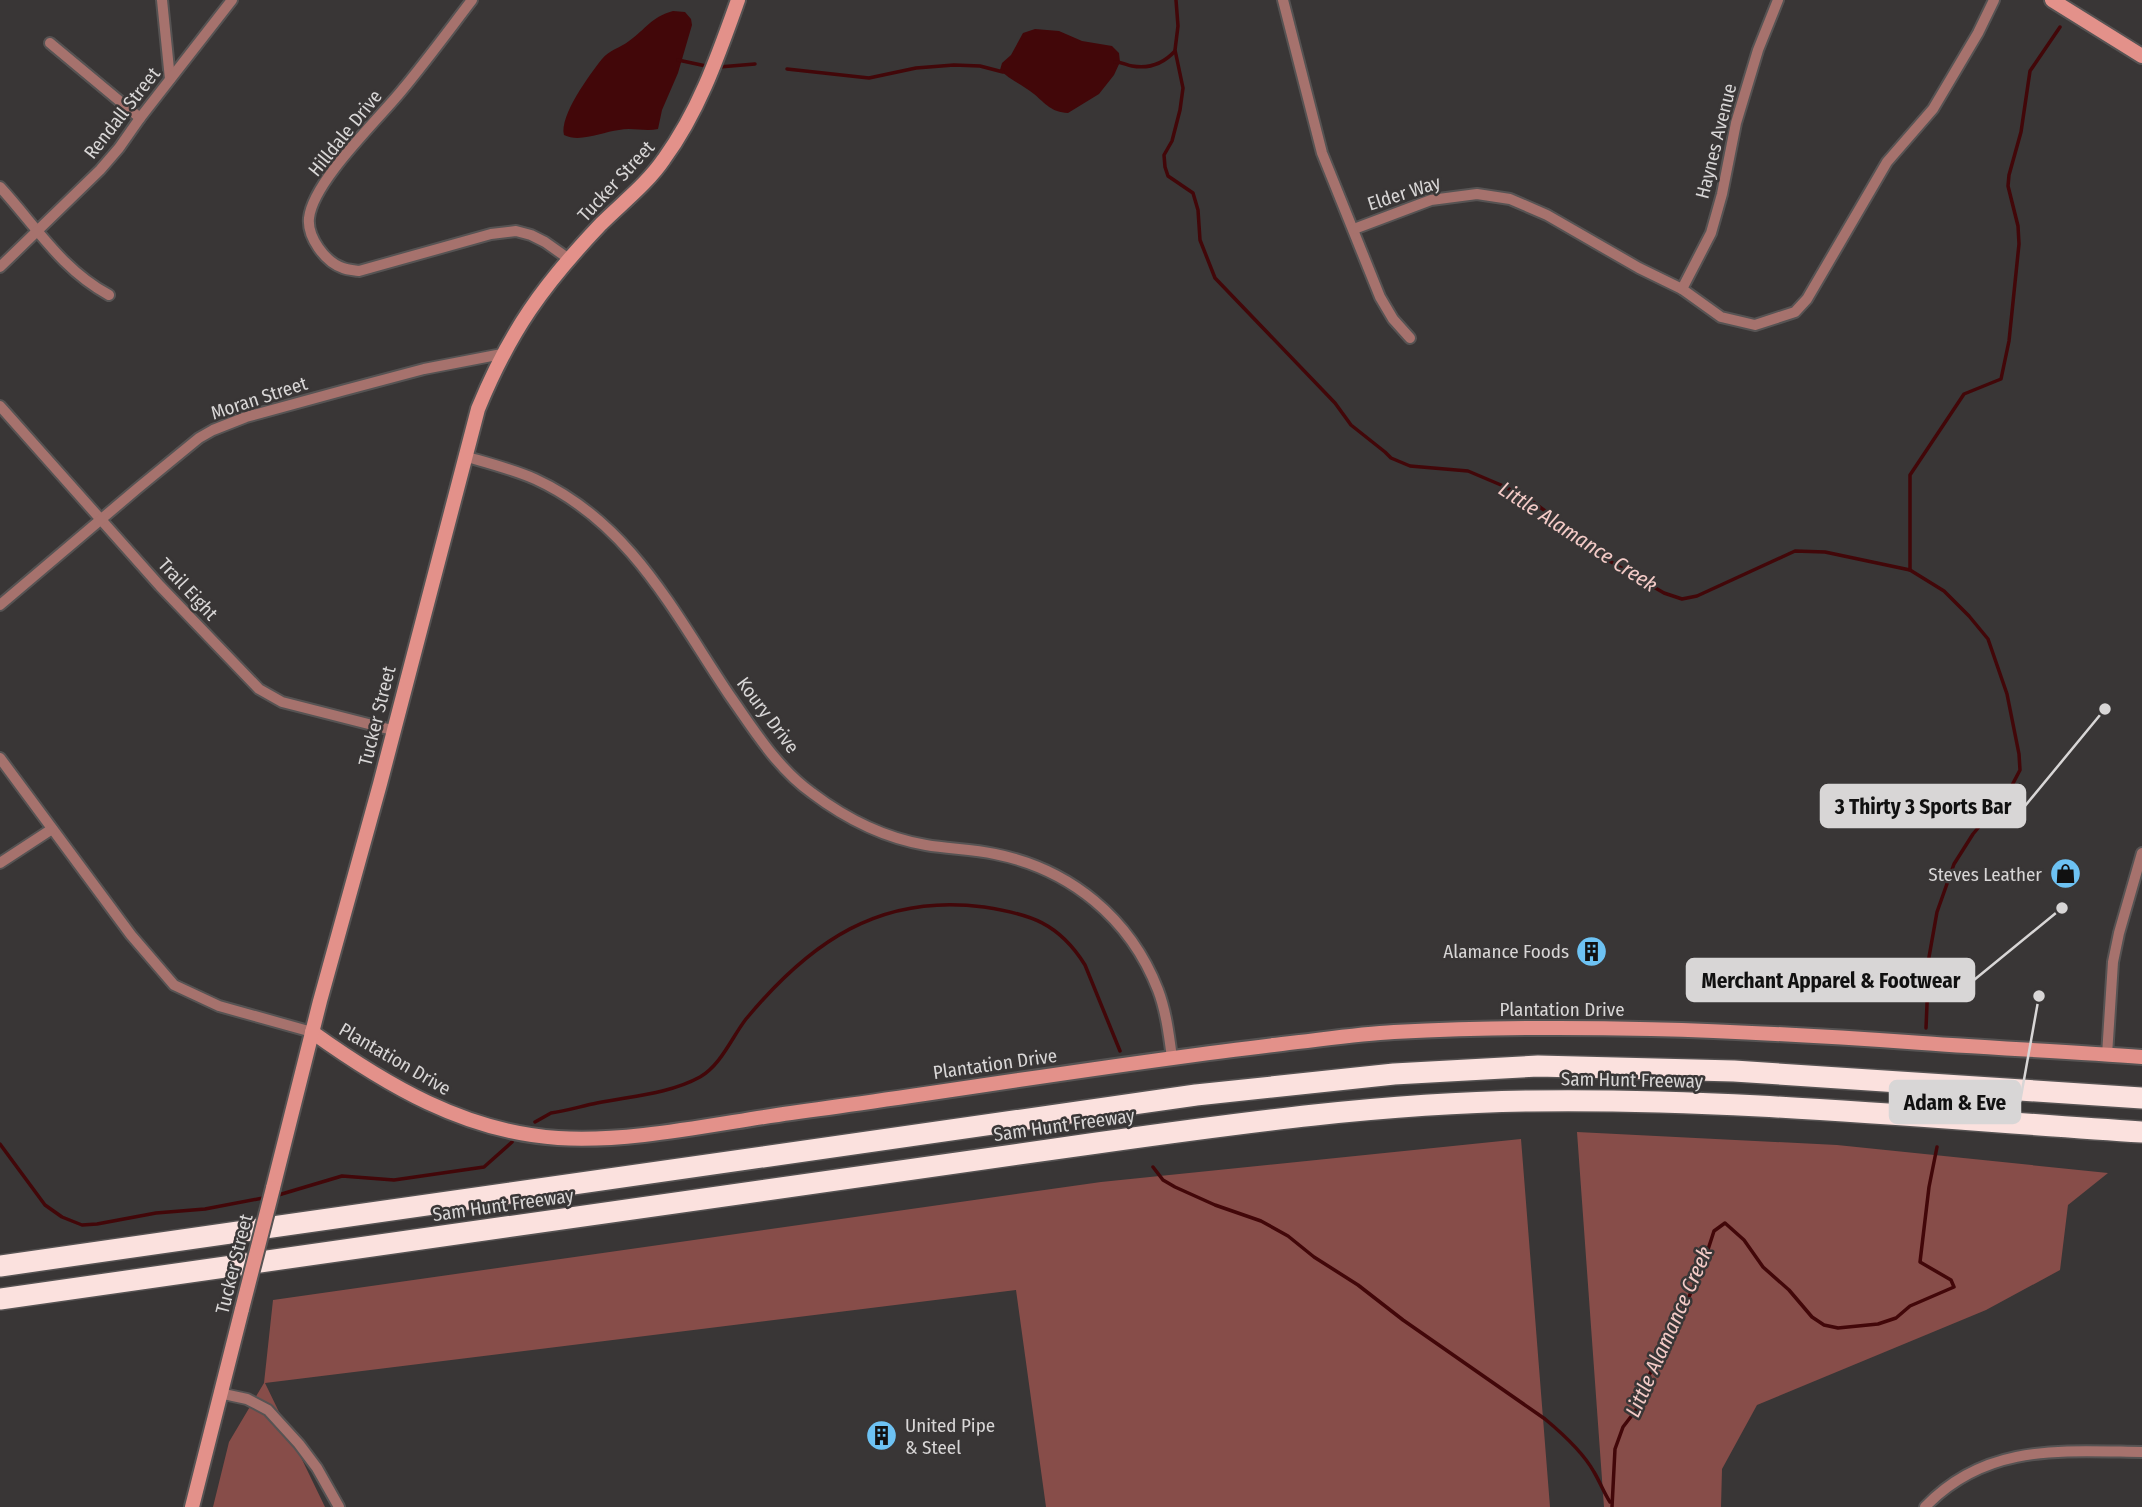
<svg xmlns="http://www.w3.org/2000/svg" width="2142" height="1507" viewBox="0 0 2142 1507" font-family="'Fira Sans Condensed',sans-serif">
  <style>
    .green { fill: #874d49 }
    .water { fill: #420709 }
    .lines { fill: none; stroke-linecap: round; stroke-linejoin: round }
    .stream { stroke: #420709; stroke-width: 3.5 }
    .street-casing { stroke: #565353; stroke-width: 14 }
    .secondary-casing { stroke: #565353; stroke-width: 18 }
    .highway-casing { stroke: #565353; stroke-width: 24 }
    .street { stroke: #a6726d; stroke-width: 10 }
    .secondary { stroke: #e3918a; stroke-width: 14 }
    .highway { stroke: #fbe1de; stroke-width: 21 }
    .secondary-bridge-casing { stroke: #565353; stroke-width: 18; stroke-linecap: butt }
    .secondary-bridge { stroke: #e3918a; stroke-width: 14 }
    .labels { text-anchor: middle; dominant-baseline: central; stroke-width: 5; stroke-linejoin: round; paint-order: stroke }
    .street-label { font-size: 19px; fill: #d8d6d6; stroke: #393636 }
    .poi-label { font-size: 19px; fill: #d8d6d6; stroke: #393636; text-anchor: end }
    .water-label { font-size: 21px; font-style: italic; fill: #f4cbc7; stroke: #393636 }
    .leader { fill: none; stroke: #d8d6d6; stroke-width: 2.5 }
    .callout-dot { fill: #d8d6d6; stroke: #393636; stroke-width: 2.5 }
    .callout { fill: #d8d6d6; stroke: #d8d6d6; stroke-width: 2.5 }
    .callout-label { font-size: 21px; text-anchor: middle; font-weight: bold; fill: #111 }
  </style>
  <rect width="100%" height="100%" fill="#393636"/>
  <g class="green">
    <path d="M1577,1132L1837,1145L2108,1173L2068,1205L2060,1270L1986,1310L1757,1405L1722,1469L1721,1507H1604Z"/>
    <path d="M1521,1139L1550,1507H1046L1016,1290L265,1383L325,1507H213L229,1442L264,1383L273,1300L1101,1182Z"/>
  </g>
  <g class="water">
    <path d="M673,11L685,12L691,19L692,25L678,73L662,110L658,129C645,132 632,127 619,130C602,132 580,143 564,135C559,116 590,74 602,59C609,50 620,48 629,41C646,29 651,17 673,11Z"/>
    <path d="M1035,29L1059,31L1082,41L1112,46L1119,53L1120,62L1114,75L1099,94L1068,113C1051,112 1046,104 1034,94C1023,85 1010,80 1000,70L1002,63L1011,55L1023,33Z"/>
  </g>
  <g class="lines">
    <g class="stream">
      <path d="M1176,0L1178,26L1175,50L1183,88L1180,110L1172,141L1164,155L1165,167L1168,176L1193,193L1198,210L1200,240L1215,278L1335,403L1351,425L1385,452L1391,458L1410,466L1468,471L1501,485L1529,499L1552,516L1584,546L1664,593L1682,599L1697,596L1795,551L1825,552L1910,570L1944,591L1969,616L1988,639L2007,694L2019,754L2020,770L2009,791L1973,834L1954,864L1937,912L1929,957L1926,1028"/>
      <path d="M678,60L706,66"/>
      <path d="M1115,62C1122,62 1126,65 1132,66C1149,69 1164,63 1175,51"/>
      <path d="M719,67L755,64"/>
      <path d="M787,69L869,78L916,68L954,65L980,66L1003,72"/>
      <path d="M1910,570V475L1964,394L2001,379L2009,341L2019,244L2018,226L2008,186L2009,175L2021,132L2030,71L2060,27"/>
      <path d="M535,1122L551,1113C566,1111 582,1106 597,1103C631,1096 669,1094 700,1077C721,1065 732,1037 746,1019C810,942 880,893 984,907C1030,914 1059,923 1085,965L1120,1051"/>
      <path d="M0,1144L45,1205L62,1217L82,1225L97,1224L156,1213L205,1209L268,1197"/>
      <path d="M1153,1167L1163,1180L1175,1187L1215,1205L1261,1221L1288,1236L1314,1257L1358,1285L1403,1320L1545,1419C1563,1434 1583,1452 1594,1472C1600,1482 1604,1493 1610,1502"/>
      <path d="M275,1196L342,1176L394,1180L484,1167L512,1142"/>
      <path d="M1612,1507L1615,1449L1623,1427L1636,1410L1646,1381L1678,1321L1702,1268L1714,1231L1725,1223L1744,1240L1763,1267L1789,1290L1812,1317L1824,1325L1838,1328L1878,1324L1896,1318L1910,1306L1954,1287L1951,1280L1920,1262L1929,1187L1937,1147"/>
    </g>
    <defs>
      <g id="street">
        <path d="M162,0L170,79"/>
        <path d="M472,0C449,30 427,60 403,89C379,119 313,181 309,218C307,237 325,262 343,268C348,270 354,270 359,271L491,234L516,231L531,235L545,242L569,259"/>
        <path d="M1283,0L1322,153L1380,297L1393,319L1410,338"/>
        <path d="M50,43L140,118"/>
        <path d="M0,187C36,226 61,269 109,295"/>
        <path d="M1354,229L1431,200L1477,194L1510,199L1547,215L1639,268L1682,289L1721,317L1755,325L1795,312L1807,299L1887,162L1933,109L1978,33L1994,0"/>
        <path d="M0,267L100,170L119,148L140,118L232,0"/>
        <path d="M1682,289L1711,233L1722,194L1736,123L1758,50L1778,0"/>
        <path d="M0,406L160,586L259,689L282,702L392,730"/>
        <path d="M464,456C488,463 512,469 535,479C631,523 674,613 730,696C754,730 777,768 812,793C845,818 885,838 926,845C949,849 972,849 995,854C1070,869 1130,918 1158,990C1166,1011 1169,1035 1172,1058"/>
        <path d="M0,605L138,488L199,438L213,430L246,417L345,390L424,369L502,354"/>
        <path d="M0,758L131,935L174,985L219,1006L312,1032"/>
        <path d="M0,863L52,829"/>
        <path d="M2107,1055L2113,962L2119,933L2142,853"/>
        <path d="M219,1393L247,1399L268,1410L299,1444L317,1468L339,1507"/>
        <path d="M1925,1507C1986,1443 2062,1451 2142,1452"/>
      </g>
      <g id="secondary">
        <path d="M2052,0L2142,56"/>
        <path d="M312,1032C386,1085 465,1132 558,1138C630,1143 718,1123 791,1113C955,1091 1118,1063 1282,1044C1319,1040 1357,1034 1394,1032C1566,1023 1737,1030 1908,1042C1986,1048 2064,1051 2142,1057"/>
        <path d="M273,1188L320,1001L380,784L478,409C510,331 543,285 601,224C622,203 647,184 664,159C699,111 718,56 738,0"/>
        <path d="M192,1507L242,1309"/>
      </g>
      <g id="highway">
        <path d="M0,1266L1196,1095L1394,1074L1538,1066L1734,1071L2142,1098"/>
        <path d="M0,1299L1097,1143C1240,1123 1384,1103 1529,1101C1734,1098 1938,1119 2142,1132"/>
      </g>
    </defs>
    <use href="#street" class="street-casing"/>
    <use href="#secondary" class="secondary-casing"/>
    <use href="#highway" class="highway-casing"/>
    <use href="#street" class="street"/>
    <use href="#secondary" class="secondary"/>
    <use href="#highway" class="highway"/>
    <defs>
      <path id="secondary-bridge" d="M242,1309L273,1188"/>
    </defs>
    <use href="#secondary-bridge" class="secondary-bridge-casing"/>
    <use href="#secondary-bridge" class="secondary-bridge"/>
  </g>
  <defs>
    <symbol id="shop-disc" viewBox="-11 -11 22 22"><circle r="9.5" fill="#6dc2f3" stroke="#393636"/><path d="M-5-2.5h2.3a2.7 3.5 0 0 1 5.4 0H5L5.5 6h-11ZM-1.5-2.5h3a1.5 2.3 0 0 0-3 0Z" fill="#111"/></symbol>
    <symbol id="building-disc" viewBox="-11 -11 22 22"><circle r="9.5" fill="#6dc2f3" stroke="#393636"/><path d="M-4-6H4V6H1V3H-1V6H-4ZM-2.5-4.3h1.7v1.8h-1.7ZM.8-4.3h1.7v1.8H.8ZM-2.5-1h1.7V.8h-1.7ZM.8-1h1.7V.8H.8Z" fill="#111"/></symbol>
  </defs>
  <g fill-rule="evenodd">
    <use href="#shop-disc" x="2048" y="856" width="35" height="35"/>
    <use href="#building-disc" x="1574" y="934" width="35" height="35"/>
    <use href="#building-disc" x="864" y="1418" width="35" height="35"/>
  </g>
  <g class="labels">
    <g class="street-label">
      <text transform="translate(122 113) rotate(-52)">Rendall Street</text>
      <text transform="translate(345 133) rotate(-51)">Hilldale Drive</text>
      <text transform="translate(1716 141) rotate(-76)">Haynes Avenue</text>
      <text transform="translate(616 181) rotate(-47)">Tucker Street</text>
      <text transform="translate(1404 193) rotate(-18)">Elder Way</text>
      <text transform="translate(259 398) rotate(-18)">Moran Street</text>
      <text transform="translate(188 589) rotate(47)">Trail Eight</text>
      <text transform="translate(768 715) rotate(53)">Koury Drive</text>
      <text transform="translate(377 716) rotate(-76)">Tucker Street</text>
      <text x="1562" y="1009">Plantation Drive</text>
      <text transform="translate(395 1059) rotate(30)">Plantation Drive</text>
      <text transform="translate(995 1064) rotate(-8)">Plantation Drive</text>
      <text transform="translate(1632 1080) rotate(1)">Sam Hunt Freeway</text>
      <text transform="translate(1064 1125) rotate(-8)">Sam Hunt Freeway</text>
      <text transform="translate(503 1205) rotate(-8)">Sam Hunt Freeway</text>
      <text transform="translate(234 1264) rotate(-76)">Tucker Street</text>
    </g>
    <g class="poi-label">
      <text x="2042" y="874">Steves Leather</text>
      <text x="1569" y="951">Alamance Foods</text>
      <text x="905" y="1425" text-anchor="start">United Pipe<tspan x="905" dy="22">&amp; Steel</tspan></text>
    </g>
    <g class="water-label">
      <text transform="translate(1578 537) rotate(33)">Little Alamance Creek</text>
      <text transform="translate(1669 1332) rotate(-66)">Little Alamance Creek</text>
    </g>
  </g>
  <path class="leader" d="M2105 709L2025 806M2062 908L1974 980M2039 996L2020 1102"/>
  <g class="callout-dot">
    <circle cx="2105" cy="709" r="7"/>
    <circle cx="2062" cy="908" r="7"/>
    <circle cx="2039" cy="996" r="7"/>
  </g>
  <g class="callout">
    <rect x="1821" y="785" width="204" height="42" rx="7"/>
    <rect x="1687" y="959" width="287" height="42" rx="7"/>
    <rect x="1890" y="1081" width="130" height="42" rx="7"/>
  </g>
  <g class="callout-label">
    <text x="1923" y="814">3 Thirty 3 Sports Bar</text>
    <text x="1831" y="988">Merchant Apparel &amp; Footwear</text>
    <text x="1955" y="1110">Adam &amp; Eve</text>
  </g>
</svg>
